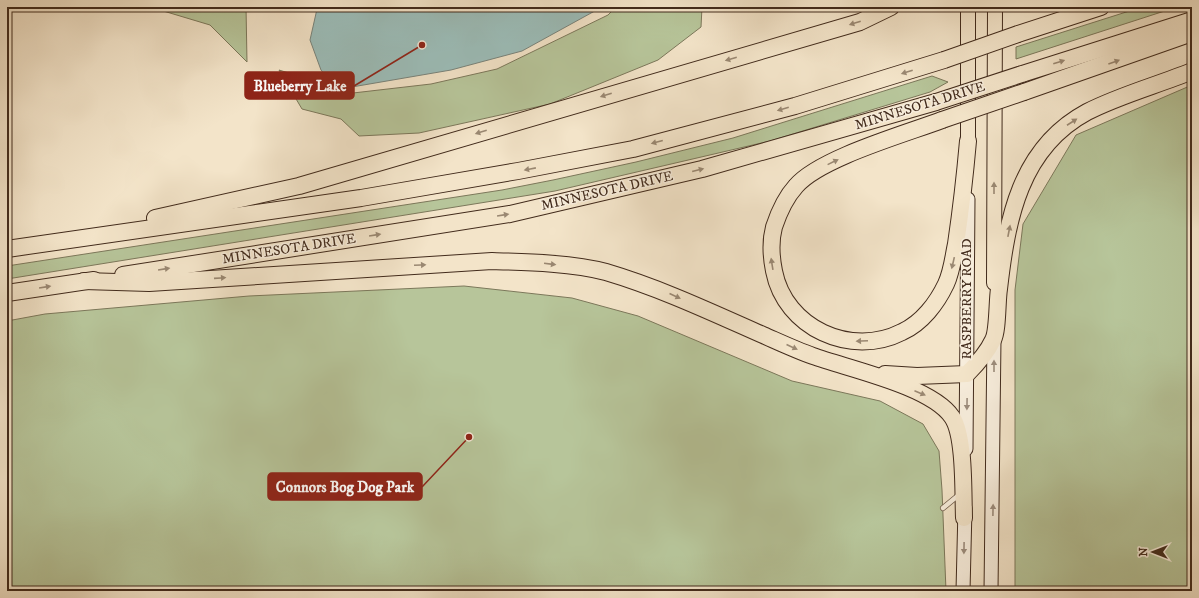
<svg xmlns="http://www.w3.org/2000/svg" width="1199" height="598" viewBox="0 0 1199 598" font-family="'IM FELL DW Pica',serif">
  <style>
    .green { fill: #b7c59a; stroke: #7c785b }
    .water { fill: #9cbeba; stroke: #78837b }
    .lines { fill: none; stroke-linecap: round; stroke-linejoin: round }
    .service-casing { stroke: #6e5947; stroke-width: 6 }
    .secondary-casing { stroke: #422b1c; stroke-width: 15 }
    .primary-casing { stroke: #422b1c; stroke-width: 16 }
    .motorway-casing { stroke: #422b1c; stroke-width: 18 }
    .service { stroke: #f7eddc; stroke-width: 4.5 }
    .secondary { stroke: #f7eddc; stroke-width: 13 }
    .primary { stroke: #f3e4c9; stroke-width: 14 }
    .motorway { stroke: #f3e4c9; stroke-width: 16 }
    .motorway-bridge-casing { stroke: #422b1c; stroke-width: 18; stroke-linecap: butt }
    .motorway-bridge { stroke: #f3e4c9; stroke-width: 16 }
    .oneway { fill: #9a8872 }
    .oneway2 { fill: #9c8c7c }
    .labels { text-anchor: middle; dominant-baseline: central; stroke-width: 3; stroke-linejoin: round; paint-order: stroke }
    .street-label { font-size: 14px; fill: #422b1c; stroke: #f7eddc }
    .leader { fill: none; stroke: #8f2418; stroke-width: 1.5 }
    .callout-dot { fill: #8f2418; stroke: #f7eddc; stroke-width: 1.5 }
    .callout { fill: #8f2418; stroke: #8f2418; stroke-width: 1.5 }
    .callout-label { font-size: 15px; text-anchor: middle; font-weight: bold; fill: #fff }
  </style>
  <rect width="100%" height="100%" fill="#f3e4c9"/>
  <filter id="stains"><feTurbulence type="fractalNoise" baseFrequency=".005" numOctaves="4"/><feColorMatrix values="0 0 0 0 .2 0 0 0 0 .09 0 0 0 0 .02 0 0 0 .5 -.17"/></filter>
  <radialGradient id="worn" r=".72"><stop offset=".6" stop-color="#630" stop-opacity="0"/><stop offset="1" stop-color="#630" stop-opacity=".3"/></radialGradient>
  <g class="green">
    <path d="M150,7H246L247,62L210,25Z"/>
    <path d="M616,7H702L701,27L658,60L550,104L419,133L359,136L341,119L302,109L279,70L353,93L431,84L497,69L608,15Z"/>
    <path d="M1142,7H1177L1016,59V47Z"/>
    <path d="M932,76L948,82L930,92L770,141L555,191L7,279V266L502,190L553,180L636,162L733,138Z"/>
    <path d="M1192,85V591H1015V290L1023,224L1076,135Z"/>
    <path d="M464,286L572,298L638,316L792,381L880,401L923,424L939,451L942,490L946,591H7V321L45,314L249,296Z"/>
  </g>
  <path class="water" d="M320,7H602L522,51L451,70L346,88L334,85L321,70L310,40L317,9Z"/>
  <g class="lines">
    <defs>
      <path id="service" d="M943,508L960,494"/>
      <g id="secondary">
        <path d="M966,449L968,199"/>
        <path d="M963,591L965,508"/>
        <path d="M991,591L994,339"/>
      </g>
      <g id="primary">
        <path d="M968,7V141"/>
        <path d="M994,283L995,7"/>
      </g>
      <g id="motorway">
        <path d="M1018,34L1101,7"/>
        <path d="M1022,74L1192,20"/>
        <path d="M1024,92L1192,33"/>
        <path d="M942,120C905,134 820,158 796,186C785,198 779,212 774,227C770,242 771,256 774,271C785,328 851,358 902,332C922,323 937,303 946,284C952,271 953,258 956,244C961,210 965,175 968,141"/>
        <path d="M155,218L299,186L860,22L891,7"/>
        <path d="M7,249L361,198L518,171L633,149L795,106L944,60"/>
        <path d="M123,275L510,214L702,169L936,102"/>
        <path d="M84,281L149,283L492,261C526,262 573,263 606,272C660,288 711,312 763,335C779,342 796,350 813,356C849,369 931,386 952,417C965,435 963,494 964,518"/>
        <path d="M7,293L94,280"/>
        <path d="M885,374L917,376L967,374C977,364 987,353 993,340C998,331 997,301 999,289C1007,219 1020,148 1087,112C1120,95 1158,85 1192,71"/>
      </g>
    </defs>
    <use href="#service" class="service-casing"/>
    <use href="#secondary" class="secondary-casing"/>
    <use href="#primary" class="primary-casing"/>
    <use href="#motorway" class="motorway-casing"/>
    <use href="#service" class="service"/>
    <use href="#secondary" class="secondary"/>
    <use href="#primary" class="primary"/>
    <use href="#motorway" class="motorway"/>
    <defs>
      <g id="motorway-bridge">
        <path d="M944,60L1018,34"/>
        <path d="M936,102L1022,74"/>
        <path d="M942,120L1024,92"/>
      </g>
    </defs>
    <use href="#motorway-bridge" class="motorway-bridge-casing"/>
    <use href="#motorway-bridge" class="motorway-bridge"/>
  </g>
  <defs><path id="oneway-solid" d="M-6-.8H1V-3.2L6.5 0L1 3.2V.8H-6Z"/></defs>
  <g class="oneway">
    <use href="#oneway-solid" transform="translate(855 23) rotate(163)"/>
    <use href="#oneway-solid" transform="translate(731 59) rotate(164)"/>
    <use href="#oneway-solid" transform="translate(1059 62) rotate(-17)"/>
    <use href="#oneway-solid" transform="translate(1114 62) rotate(-20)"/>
    <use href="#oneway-solid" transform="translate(907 72) rotate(162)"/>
    <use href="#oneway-solid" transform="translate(606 95) rotate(163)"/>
    <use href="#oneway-solid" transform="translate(783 109) rotate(164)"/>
    <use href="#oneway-solid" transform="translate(1072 122) rotate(-33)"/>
    <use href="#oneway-solid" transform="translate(481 132) rotate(163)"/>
    <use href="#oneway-solid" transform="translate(657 142) rotate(165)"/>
    <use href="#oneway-solid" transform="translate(833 162) rotate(-26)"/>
    <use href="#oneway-solid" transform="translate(530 169) rotate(169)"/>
    <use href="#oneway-solid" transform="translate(698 170) rotate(-14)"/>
    <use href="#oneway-solid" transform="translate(994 188) rotate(-90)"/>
    <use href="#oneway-solid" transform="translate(503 215) rotate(-9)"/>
    <use href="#oneway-solid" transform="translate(1009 231) rotate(-79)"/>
    <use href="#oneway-solid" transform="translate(375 235) rotate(-9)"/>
    <use href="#oneway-solid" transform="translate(953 263) rotate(103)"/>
    <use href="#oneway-solid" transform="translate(550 264) rotate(7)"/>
    <use href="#oneway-solid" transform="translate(772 264) rotate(-99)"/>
    <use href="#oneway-solid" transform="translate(420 265) rotate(-3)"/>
    <use href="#oneway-solid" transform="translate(164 269) rotate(-9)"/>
    <use href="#oneway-solid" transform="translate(220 278) rotate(-4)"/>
    <use href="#oneway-solid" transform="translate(45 287) rotate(-9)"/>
    <use href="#oneway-solid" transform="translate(675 296) rotate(24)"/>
    <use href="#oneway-solid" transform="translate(862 341) rotate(177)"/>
    <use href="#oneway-solid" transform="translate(792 347) rotate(24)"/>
    <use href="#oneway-solid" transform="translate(920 393) rotate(23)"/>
  </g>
  <g class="oneway2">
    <use href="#oneway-solid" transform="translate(994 366) rotate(-90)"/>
    <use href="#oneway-solid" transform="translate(967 404) rotate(91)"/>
    <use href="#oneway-solid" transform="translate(993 510) rotate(-89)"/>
    <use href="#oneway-solid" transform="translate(964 548) rotate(91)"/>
  </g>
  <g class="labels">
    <g class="street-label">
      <text transform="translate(920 106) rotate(-17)">MINNESOTA DRIVE</text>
      <text transform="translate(607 191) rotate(-13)">MINNESOTA DRIVE</text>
      <text transform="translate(289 249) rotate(-9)">MINNESOTA DRIVE</text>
      <text transform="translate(967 299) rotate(-90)">RASPBERRY ROAD</text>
    </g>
  </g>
  <path class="leader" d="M422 45L354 86M469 437L422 487"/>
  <g class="callout-dot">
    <circle cx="422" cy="45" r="4"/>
    <circle cx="469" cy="437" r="4"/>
  </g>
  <g class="callout">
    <rect x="245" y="72" width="109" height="27" rx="4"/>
    <rect x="268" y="473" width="154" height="27" rx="4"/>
  </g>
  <g class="callout-label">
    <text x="300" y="91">Blueberry Lake</text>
    <text x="345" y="492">Connors Bog Dog Park</text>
  </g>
  <rect width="1199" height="598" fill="none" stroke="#f3e4c9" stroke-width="24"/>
  <rect x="8" y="8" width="1183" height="582" fill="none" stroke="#422b1c" stroke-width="2"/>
  <rect x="12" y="12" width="1175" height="574" fill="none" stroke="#422b1c"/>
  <g transform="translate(1153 552) rotate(270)" stroke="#f7eddc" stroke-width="3" paint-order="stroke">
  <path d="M0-3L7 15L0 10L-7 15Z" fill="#422b1c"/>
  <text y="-6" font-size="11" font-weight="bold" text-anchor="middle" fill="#422b1c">N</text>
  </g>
  <rect width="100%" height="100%" filter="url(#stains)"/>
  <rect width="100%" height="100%" fill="url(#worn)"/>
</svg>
